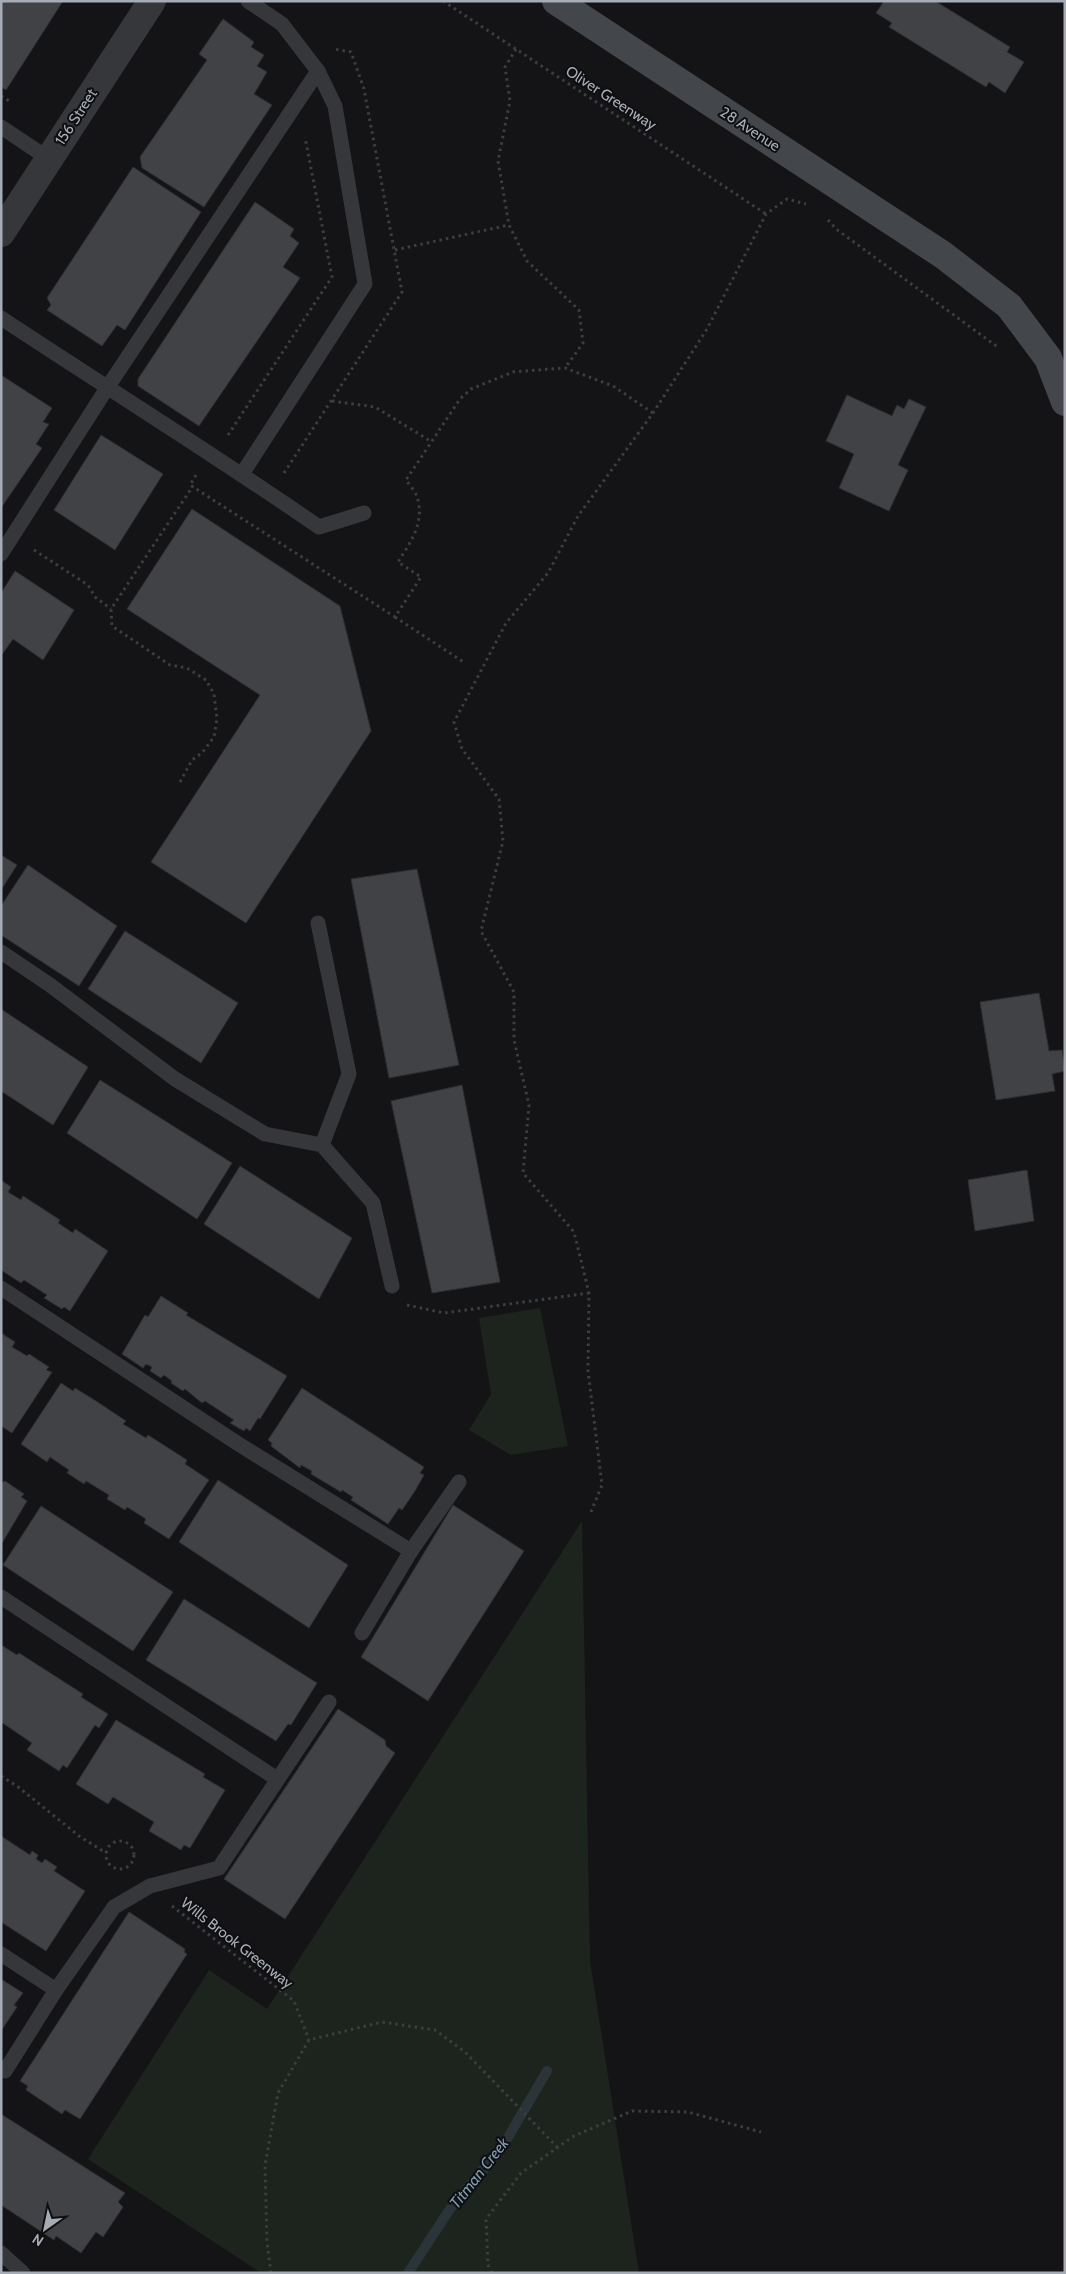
<svg xmlns="http://www.w3.org/2000/svg" width="1066" height="2274" viewBox="0 0 1066 2274" font-family="Cabin,sans-serif">
  <style>
    .green { fill: #1c241d }
    .lines { fill: none; stroke-linecap: round; stroke-linejoin: round }
    .stream { stroke: #2b3439; stroke-width: 10 }
    .building { fill: #404246; stroke: #2e2f32 }
    .path { stroke: #3b3e42; stroke-width: 3; stroke-dasharray: 2.5 4; stroke-linecap: butt }
    .lane { stroke: #35373b; stroke-width: 15 }
    .street { stroke: #35373b; stroke-width: 28 }
    .secondary { stroke: #43464b; stroke-width: 28 }
    .labels { text-anchor: middle; dominant-baseline: central; stroke-width: 4; stroke-linejoin: round; paint-order: stroke }
    .street-label { font-size: 15px; fill: #a6acb6; stroke: #0f0f11 }
    .water-label { font-size: 16px; font-style: italic; fill: #7e9db0; stroke: #0f0f11 }
  </style>
  <rect width="100%" height="100%" fill="#141416"/>
  <g class="green">
    <path d="M540,1308L568,1446L511,1455L469,1430L491,1394L479,1318Z"/>
    <path d="M582,1521L590,1961L639,2273H261L88,2159L209,1970L267,2009Z"/>
  </g>
  <g class="lines">
    <path class="stream" d="M408,2273L450,2209L503,2146L547,2071"/>
  </g>
  <g class="building">
    <path d="M1,1H63L6,90L1,87Z"/>
    <path d="M884,1H935L1010,47L1007,52L1024,62L1005,93L989,82L986,87L889,27L892,23L876,13Z"/>
    <path d="M223,19L254,42L251,47L264,55L257,66L267,72L254,94L272,105L204,207L142,168L140,157L207,60L199,54Z"/>
    <path d="M133,167L201,212L125,330L117,325L102,346L47,310L51,305L47,298Z"/>
    <path d="M255,202L294,229L290,236L299,243L283,267L300,278L199,426L138,386V379Z"/>
    <path d="M1,375L52,408L43,422L49,424L36,444L42,448L1,508Z"/>
    <path d="M847,395L892,416L897,405L904,409L909,399L926,407L898,465L908,470L889,511L839,488L854,454L826,441Z"/>
    <path d="M101,435L163,474L115,550L54,510Z"/>
    <path d="M192,509L340,606L371,731L246,923L151,862L260,695L127,609Z"/>
    <path d="M15,571L74,610L43,660L13,639L1,656V593Z"/>
    <path d="M1,855L17,865L1,890Z"/>
    <path d="M28,865L117,926L79,986L1,935V906Z"/>
    <path d="M417,869L459,1065L389,1078L351,879Z"/>
    <path d="M125,931L238,1003L201,1063L88,989Z"/>
    <path d="M1039,993L1049,1051L1062,1050L1065,1071L1052,1074L1055,1091L996,1100L980,1002Z"/>
    <path d="M1,1009L88,1067L53,1125L1,1091Z"/>
    <path d="M100,1080L232,1163L197,1219L67,1133Z"/>
    <path d="M462,1085L500,1282L432,1293L391,1101Z"/>
    <path d="M240,1166L352,1238L319,1299L204,1224Z"/>
    <path d="M1027,1170L1034,1221L975,1231L968,1180Z"/>
    <path d="M1,1180L11,1187L8,1192L21,1200L23,1196L60,1220L58,1223L73,1233L75,1229L108,1251L70,1311L64,1307L62,1309L44,1298L47,1295L24,1280L21,1283L1,1270Z"/>
    <path d="M161,1296L188,1313L186,1315L287,1376L260,1419L258,1418L250,1431L246,1428L244,1431L230,1423L234,1420L205,1401L202,1403L185,1389L183,1391L171,1383L172,1381L164,1375L161,1378L150,1371L152,1367L146,1364L143,1368L122,1354L145,1315L148,1317Z"/>
    <path d="M1,1333L15,1342L12,1347L27,1356L29,1354L49,1367L46,1370L52,1372L12,1433L1,1426Z"/>
    <path d="M61,1383L73,1391L75,1388L96,1401L126,1421L123,1424L146,1438L148,1435L187,1460L185,1464L209,1480L169,1539L144,1523L146,1519L127,1507L125,1510L107,1499L109,1495L86,1481L84,1484L67,1473L69,1470L50,1457L47,1462L21,1444Z"/>
    <path d="M302,1388L424,1467L420,1473L424,1475L415,1491L402,1510L399,1508L388,1524L351,1500L353,1497L342,1490L341,1492L311,1474L312,1471L301,1465L300,1468L271,1446L272,1443L268,1440Z"/>
    <path d="M218,1480L348,1565L309,1628L179,1542Z"/>
    <path d="M5,1481L24,1494L21,1497L27,1501L1,1545V1483Z"/>
    <path d="M453,1505L524,1551L428,1701L361,1657Z"/>
    <path d="M41,1506L173,1592L133,1651L3,1565Z"/>
    <path d="M184,1599L317,1683L291,1725L288,1724L276,1741L146,1660Z"/>
    <path d="M1,1645L17,1655L19,1653L83,1694L81,1697L108,1714L99,1728L95,1725L67,1768L63,1765L59,1771L27,1750L32,1743L1,1722Z"/>
    <path d="M338,1709L385,1740L386,1746L395,1753L285,1919L224,1879Z"/>
    <path d="M116,1720L205,1774L203,1777L225,1790L190,1848L184,1845L181,1850L149,1831L154,1822L113,1797L108,1804L76,1784Z"/>
    <path d="M1,1836L30,1855L32,1851L38,1855L36,1859L42,1863L45,1859L57,1867L54,1871L85,1891L46,1951L1,1922Z"/>
    <path d="M129,1912L185,1949L184,1952L187,1954L80,2119L65,2110L62,2114L26,2090L28,2086L20,2081Z"/>
    <path d="M1,1979L23,1993L14,2005L17,2007L1,2031Z"/>
    <path d="M1,2114L125,2193L118,2202L123,2207L103,2237L96,2232L81,2253L56,2236L54,2240L1,2205Z"/>
  </g>
  <g class="lines">
    <g class="path">
      <path d="M443,1L766,214"/>
      <path d="M516,49L505,67L510,101L498,161L509,225L527,261L579,310L583,343L565,368"/>
      <path d="M1,96L11,102"/>
      <path d="M828,220L836,229L999,348"/>
      <path d="M395,250L509,225"/>
      <path d="M332,401L375,407L432,442"/>
      <path d="M228,435L332,277L305,137"/>
      <path d="M284,473L402,292L364,89L351,52L334,49"/>
      <path d="M196,475L190,485L395,617L421,577L398,562C410,543 424,524 418,500C417,493 410,486 406,480L460,399L471,389L513,372L565,368L613,386L653,413"/>
      <path d="M34,550L88,585L95,597L111,609"/>
      <path d="M395,617L465,663"/>
      <path d="M180,782L192,760L202,753L214,737L217,719L214,694L206,680L187,668L170,665L112,626L111,609L193,486"/>
      <path d="M407,1305L444,1313L589,1293"/>
      <path d="M591,1512L602,1485L588,1371L589,1293L574,1232L523,1173L529,1105L514,1040V992L481,931L503,841L499,799L462,749L454,722L506,623L548,573L578,516L653,413L707,329L766,214L787,199L806,204"/>
      <path d="M1,1776L17,1786L79,1836L106,1853"/>
      <circle cx="120" cy="1855" r="14"/>
      <path d="M172,1906L294,2001L309,2040"/>
      <path d="M271,2273L267,2243L265,2165L278,2093L309,2040L382,2022L435,2030L465,2052L558,2148"/>
      <path d="M492,2273L488,2265L486,2219L521,2173L574,2136L632,2111L688,2112L761,2132"/>
    </g>
    <g class="lane">
      <path d="M1,127L49,159"/>
      <path d="M1,318C107,388 215,455 319,527L364,513"/>
      <path d="M242,474L365,284L335,106L318,71L282,24L248,1"/>
      <path d="M1,554L107,388L318,71"/>
      <path d="M318,923L349,1074L322,1145"/>
      <path d="M1,952L50,985L175,1079L265,1134L322,1145L373,1203L392,1286"/>
      <path d="M1,1288L240,1445L411,1551"/>
      <path d="M1,1597L277,1779"/>
      <path d="M362,1633L411,1551L459,1482"/>
      <path d="M1,1954L56,1990"/>
      <path d="M5,2071L56,1990L114,1907L150,1886L219,1868L329,1702"/>
      <path d="M1,2253L23,2273"/>
    </g>
    <path class="street" d="M1,233L152,1"/>
    <path class="secondary" d="M556,1L943,255L1009,306L1048,358L1065,402"/>
  </g>
  <g class="labels">
    <g class="street-label">
      <text transform="translate(611 98) rotate(33)">Oliver Greenway</text>
      <text transform="translate(76 117) rotate(-57)">156 Street</text>
      <text transform="translate(750 129) rotate(33)">28 Avenue</text>
      <text transform="translate(237 1943) rotate(38)">Wills Brook Greenway</text>
    </g>
    <g class="water-label">
      <text transform="translate(479 2173) rotate(-52)">Titman Creek</text>
    </g>
  </g>
  <rect width="1066" height="2274" fill="none" stroke="#a6acb6" stroke-width="5"/>
  <g transform="translate(45 2229) rotate(213)" stroke="#0f0f11" stroke-width="4" paint-order="stroke">
  <path d="M0-4L9 19L0 12L-9 19Z" fill="#a6acb6"/>
  <text y="-8" font-size="14" font-weight="bold" text-anchor="middle" fill="#a6acb6">N</text>
  </g>
</svg>
